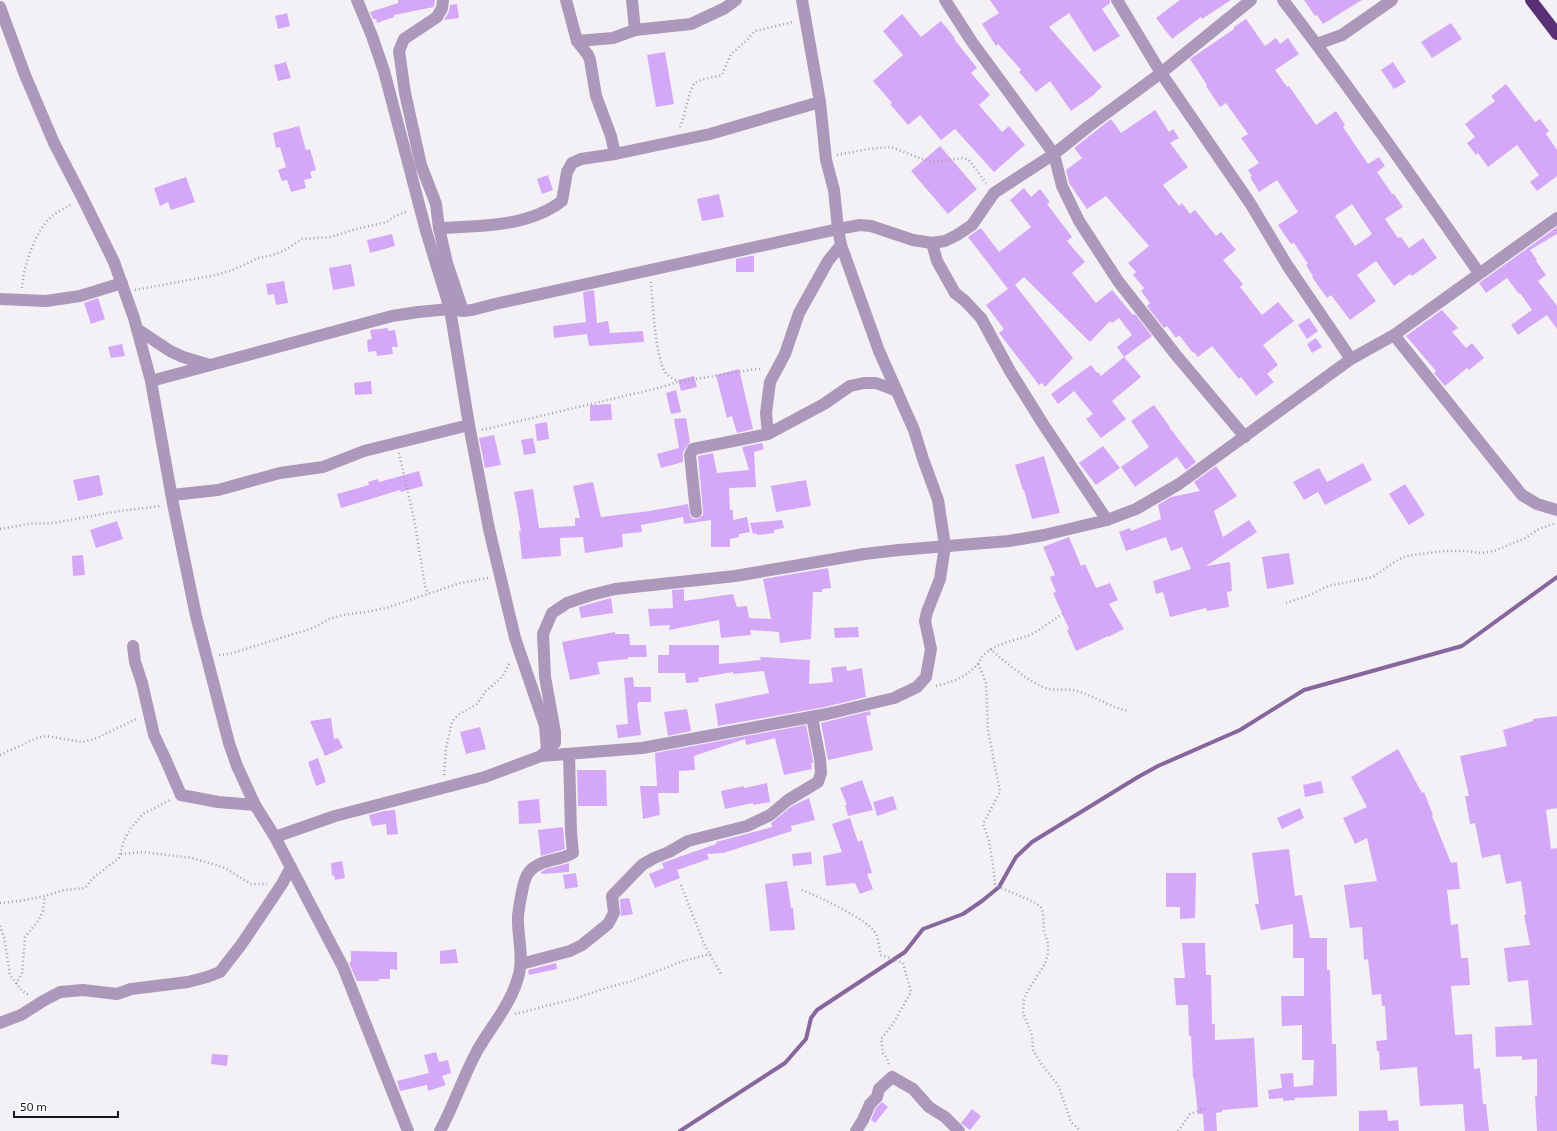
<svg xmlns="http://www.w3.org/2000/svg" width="1557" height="1131" viewBox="0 0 1557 1131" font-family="'Exo 2',sans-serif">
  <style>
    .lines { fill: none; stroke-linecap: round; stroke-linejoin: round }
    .stream { stroke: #86669d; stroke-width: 4 }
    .building { fill: #d5a8f7; fill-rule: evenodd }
    .path { stroke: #a2a1a4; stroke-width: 2.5; stroke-dasharray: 1 3; stroke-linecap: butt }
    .street { stroke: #ab98ba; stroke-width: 12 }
    .highway { stroke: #5a3075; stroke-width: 12 }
  </style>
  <rect width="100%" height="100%" fill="#f3f1f5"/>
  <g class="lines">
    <path class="stream" d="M680,1131L785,1063L806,1039L811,1018L817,1010L905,952L923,929L963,914L982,901L999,887L1016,857L1032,842L1138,777L1158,766L1240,730L1304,690L1462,646L1557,577"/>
  </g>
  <g class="building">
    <path d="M398,0H435L434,7L394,15V17L377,23L376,19H373L370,12L398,3Z"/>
    <path d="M990,0H1110V3L1102,9L1120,36L1094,52L1069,13L1049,27L1102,87L1095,93V94L1071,111L1050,81L1036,92L1019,72L1021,70L998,44L996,46L982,24L999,13Z"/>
    <path d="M1180,0H1231L1202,19L1201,17L1172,39L1156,18Z"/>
    <path d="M1304,0H1362L1323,24L1317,15L1315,16Z"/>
    <path d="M457,4L459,18L444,20L449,11L450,5Z"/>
    <path d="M287,13L290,26L278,29L275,16Z"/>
    <path d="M902,14L921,37L941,21L955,38L954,39L977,68L971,73L990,95L979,105L1002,132L1009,126L1025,145L994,172L955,129L941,140L920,115L908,125L890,104L892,103L873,81L903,55L883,31Z"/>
    <path d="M1246,19L1265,46L1276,38L1280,44L1288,38L1299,54L1275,70L1287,87L1289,86L1316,125L1336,111L1345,125L1343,127L1368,164L1379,157L1385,166L1377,172L1392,194H1394L1403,207L1385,219L1398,238L1401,237L1409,248L1423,238L1437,258L1412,276L1410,274L1394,286L1376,261L1357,275L1376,301L1350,320L1331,295L1327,298L1312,277L1313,276L1306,265L1308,264L1294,243L1291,244L1278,225L1298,212L1277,180L1259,192L1250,177L1252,176L1248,170L1259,163L1241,138L1248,134L1226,103L1220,107L1206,86L1207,85L1190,59L1234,29V27ZM1352,204L1372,234L1355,246L1335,216Z"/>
    <path d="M1451,23L1462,39L1432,58L1421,42Z"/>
    <path d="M665,52L674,104L656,107L647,55Z"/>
    <path d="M286,62L291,78L278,81L274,65Z"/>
    <path d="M1393,62L1406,82L1394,89L1381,70Z"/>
    <path d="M1506,84L1535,122L1540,119L1549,131L1546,134L1557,150V176L1537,191L1530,182L1539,175L1517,145L1488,167L1478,153L1476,155L1467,143L1475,137L1465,124L1495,101L1491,96Z"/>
    <path d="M1155,110L1169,132L1173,129L1179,138L1170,143L1188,167L1163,185L1179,206L1182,203L1190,214L1195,210L1216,236L1221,232L1236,250L1223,260L1243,284L1240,287L1262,315L1278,302L1294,321L1263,345L1278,365L1267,374L1274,382L1256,396L1241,377L1239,379L1212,346L1198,357L1194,352L1193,353L1179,335L1176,338L1167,326L1164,328L1147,306L1150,303L1141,291L1144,288L1133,275L1136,272L1128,263L1149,246L1106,196L1087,209L1069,183L1066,170L1082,158L1074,148L1111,119L1121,133Z"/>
    <path d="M299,126L306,150L310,149L316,170L310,172L312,178L304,180L306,188L291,192L287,180L282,181L278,170L286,167L280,147L276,148L273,133Z"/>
    <path d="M940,146L977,189L948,214L911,171Z"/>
    <path d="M548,175L553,190L542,194L537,179Z"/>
    <path d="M186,177L195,202L171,210L168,202L160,206L154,188Z"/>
    <path d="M1024,188L1031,197L1040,189L1050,202L1047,204L1072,237L1067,241L1085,262L1072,273L1096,303L1112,290L1133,315L1135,314L1152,336L1124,357L1117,347L1132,335L1119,318L1112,323L1110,321L1090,342L1024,277L1015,285L1073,358L1045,387L1042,383L1039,385L999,333L1004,329L986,305L1008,289L968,237L981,228L999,252L1031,227L1010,200Z"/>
    <path d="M719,194L724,217L702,221L697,199Z"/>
    <path d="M1557,227V234L1530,250L1537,260L1536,261L1546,275L1538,281L1557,306V329L1547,315L1518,335L1511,325L1532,310L1520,293L1519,294L1507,278L1486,293L1479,283Z"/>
    <path d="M392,234L395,246L370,253L367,240Z"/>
    <path d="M751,256H754V272H736V259Z"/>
    <path d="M351,264L355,286L333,290L329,268Z"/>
    <path d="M284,281L288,303L276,305L274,294L268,295L266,284Z"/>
    <path d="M594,290L597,323L608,321L610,333L643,331L644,342L589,346L587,334L554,338L553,326L586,322L583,292Z"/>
    <path d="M98,298L105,319L91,324L84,303Z"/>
    <path d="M1442,310L1458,328L1452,332L1466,348L1472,343L1484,358L1469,370L1467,368L1445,386L1434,373L1436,371L1406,336Z"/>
    <path d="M1309,318L1318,331L1307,339L1298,325Z"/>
    <path d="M388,328V331L395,330L398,347H392L393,354L377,356L376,351L368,352L367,340L372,339L370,330Z"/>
    <path d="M1316,338L1322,347L1312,353L1307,344Z"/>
    <path d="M122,344L125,356L111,358L108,347Z"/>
    <path d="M1124,357L1141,377L1112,401L1126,419L1101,438L1086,419L1093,414L1074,391L1058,404L1051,394L1091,365L1097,373L1098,372L1101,376Z"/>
    <path d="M739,369L753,429L737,433L732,416L727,418L716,375Z"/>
    <path d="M694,376L697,387L681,391L678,380Z"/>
    <path d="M371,381L372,394L355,395L354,383Z"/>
    <path d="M676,390L681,412L671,414L666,393Z"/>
    <path d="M611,404L612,420L590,421V405Z"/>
    <path d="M1154,405L1170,427H1169L1196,462L1186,470L1177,457L1135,487L1121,467L1149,447L1131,421Z"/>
    <path d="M686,418L690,442L683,452V462L661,468L657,454L679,448L674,419Z"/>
    <path d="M547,422L549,439L537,441L535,424Z"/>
    <path d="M494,435L501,465L485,468L479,438Z"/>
    <path d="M533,438L536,453L524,455L521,440Z"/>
    <path d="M762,443L764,449L754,452L756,487L729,488L730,510H733V520L747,517L750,532L739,534V537L730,539V547H711V520L684,524L683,517L641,525L642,532L622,534L623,547L585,553L583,537L560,538L561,556L522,559L519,531H521L514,492L533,489L539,528L575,526V518H580L573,486L593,482L601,517L650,511L688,504L690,516L693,519H697L703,515V511L698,456L713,453L717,473L749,470L742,447Z"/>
    <path d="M1103,446L1120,468L1096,485L1079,463Z"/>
    <path d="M1044,456L1060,513L1032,519L1024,490H1023L1015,465Z"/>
    <path d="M1363,463L1372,480L1325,505L1318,492L1304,500L1293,482L1319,468L1327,482Z"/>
    <path d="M1216,466L1237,496L1214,511L1223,537L1249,520L1257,532L1206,566L1230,562L1232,591L1227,592L1229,607L1207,611L1206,608L1170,617L1163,592L1156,594L1153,581L1191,569L1182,547L1171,551L1166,537L1126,551L1119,532L1130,528L1131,531L1161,519L1158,505L1171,497L1200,491L1194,482Z"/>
    <path d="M419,471L423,486L401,492L400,490L341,508L337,494L369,485L368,482L378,479L379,482Z"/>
    <path d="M99,475L103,495L78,501L73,480Z"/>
    <path d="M806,480L811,506L776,512L771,486Z"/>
    <path d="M1405,484L1425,515L1409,525L1389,494Z"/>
    <path d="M782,520L784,528L774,530V533L757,535L756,533L753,534L750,523Z"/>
    <path d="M117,521L123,539L96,548L90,530Z"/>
    <path d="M1069,537L1081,566L1085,564L1096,588L1110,583L1118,600L1109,604L1124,629L1108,637V636L1076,651L1067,630L1069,629L1053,593L1056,592L1050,577L1055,575L1043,547Z"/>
    <path d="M1289,553L1294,584L1267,589L1262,557Z"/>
    <path d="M83,555L85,575L73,576L72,556Z"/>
    <path d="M828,568L831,588L822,589V592H813L811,639L780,643L779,632L750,630L751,635L721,638L719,620L669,630L670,625L650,626L648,609L673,608L672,590L684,589V601L733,594L737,607L747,606L749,618L771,619L763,579Z"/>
    <path d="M611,598L613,613L581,618L579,607Z"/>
    <path d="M858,627L859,637L835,638L834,628Z"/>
    <path d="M615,632V634H629L630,645H646L647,657H628V659L597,662L600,674L570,680L562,642Z"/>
    <path d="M669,645H719V664L761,660L760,657L810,660L809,684L833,682L831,668L846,666L847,671L862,668L866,697L825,707L718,726L715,704L769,693L764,671L733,674V672L698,678L699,682L686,683L685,673H658V655H669Z"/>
    <path d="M633,677L634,687H651V702H638V704H637L641,735L618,738L616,725L628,724L624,678Z"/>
    <path d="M687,709L691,731L668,736L664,712Z"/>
    <path d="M870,711L871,715L866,716L873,750L828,760L821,723Z"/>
    <path d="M1557,716V808L1546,810L1551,849L1557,848V1131H1537L1535,1096H1537V1059L1522,1060V1056L1496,1057L1495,1027L1532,1025L1528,980L1508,982L1504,948L1530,945L1524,915H1526L1521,881L1506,884L1500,854L1482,858L1475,823L1470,824L1465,796H1469L1460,756L1507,746L1503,730L1533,721V719Z"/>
    <path d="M331,718L334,739L338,738L343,748L325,756L310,721Z"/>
    <path d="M806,725L813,760V763H811L812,769L784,775L775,738L746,745L745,739L694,756L695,770L679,771V793H658L660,815L643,819L640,786H657L655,753Z"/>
    <path d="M480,727L486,749L466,754L460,732Z"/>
    <path d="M1398,749L1422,793L1424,792L1433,815L1432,816L1451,863L1457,862L1460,889L1447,890L1451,925L1458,924L1461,958H1468L1470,985L1451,986L1455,1035L1472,1034L1474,1069L1480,1068L1483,1104H1486L1489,1131H1465L1463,1104L1420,1106L1417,1067L1380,1070L1379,1051H1377L1376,1041L1387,1040L1385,1006H1382L1381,994L1372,995L1368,959L1364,960L1362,927L1350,928L1344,885L1377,881L1367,838L1355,844L1343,818L1367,807L1351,777Z"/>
    <path d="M318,758L326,782L316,786L308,762Z"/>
    <path d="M577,770H606L607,806H578Z"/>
    <path d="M862,780L873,810L848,816L845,805H847L840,788Z"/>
    <path d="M1321,781L1324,793L1305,797L1303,785Z"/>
    <path d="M767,783L770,802L753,805V803L725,809L721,791L744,786V788Z"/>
    <path d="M893,796L897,809L877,816L873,802Z"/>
    <path d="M809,798L815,820L791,826L792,831L723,853L707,854L709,859L677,870L680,878L655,888L649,874L664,868L662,863L716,844V842L772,827L771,823L792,806Z"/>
    <path d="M539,799L541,823L519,824L518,801Z"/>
    <path d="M1300,808L1304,818L1282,829L1277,818Z"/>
    <path d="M395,810L398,834L387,835L386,824L372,826L369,815L384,811Z"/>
    <path d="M850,818L858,842L862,840L872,873L867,874L873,889L860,894L855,883L826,886L823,856L842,852L832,824Z"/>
    <path d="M563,827L565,849L541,856L538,830Z"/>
    <path d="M1289,849L1295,896L1302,895L1310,938H1327V970H1330L1332,1044H1336L1337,1096L1295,1098V1100L1283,1101V1098L1269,1099L1268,1090L1282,1088L1280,1074L1293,1073L1294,1087L1313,1085L1314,1060H1302V1025L1282,1026L1281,996H1304V958H1293V924L1261,930L1255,904H1259L1252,853Z"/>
    <path d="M811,852L812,864L793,866L792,854Z"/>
    <path d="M342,861L345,878L335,880L334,875L332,876L331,863Z"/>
    <path d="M569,863V872L542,874L541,872L546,869Z"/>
    <path d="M576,873L578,887L565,889L563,875Z"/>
    <path d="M1166,873H1196L1195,918L1180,919V907H1166Z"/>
    <path d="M787,881L791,908H793L795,930L770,931L765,884Z"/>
    <path d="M629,898L633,914L621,916L620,899Z"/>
    <path d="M1182,943H1205L1206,975H1211L1212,1024H1215V1040L1254,1038L1258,1107L1222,1110V1112L1216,1113L1217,1131H1204L1203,1114H1198L1194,1078H1193L1191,1036H1189L1188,1005H1176L1174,978H1185Z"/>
    <path d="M456,949L458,963L440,964V951Z"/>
    <path d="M351,951L397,952V970L390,969V979H379V981H357L349,963L351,962Z"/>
    <path d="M556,963L557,969L529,975L528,970Z"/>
    <path d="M436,1052L439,1062L448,1060L451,1073L442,1076L446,1085L428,1091L427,1085L400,1091L397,1081L429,1073L424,1055Z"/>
    <path d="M212,1054L228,1055L227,1066L211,1064Z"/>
    <path d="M882,1102L888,1107L875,1123L871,1120L876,1108Z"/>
    <path d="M972,1109L981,1116L970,1130L961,1123Z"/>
    <path d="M1387,1110L1388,1121L1398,1120L1399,1131H1359V1111Z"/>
  </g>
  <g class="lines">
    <g class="path">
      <path d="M680,127C684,119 690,86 695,83C700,79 715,77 722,75L731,54L746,41L755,31L793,22"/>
      <path d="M837,155L869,149L891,147L922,159L933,162L963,158L969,160L986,183"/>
      <path d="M651,282C652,300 656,359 665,372C668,376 673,379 677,381"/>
      <path d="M22,288C23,268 35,231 51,217C57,212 65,208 72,204"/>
      <path d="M135,290L216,275L235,269L258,258L273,255L285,250L302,239L331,237L356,229L387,222L395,216L408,211"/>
      <path d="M482,430L658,388L678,382L756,369H762"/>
      <path d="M399,453L414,519L425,586L428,594"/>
      <path d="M0,529L28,524L54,523L119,511L161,506"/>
      <path d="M1286,603L1310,595L1328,586L1373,577L1396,561L1406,556L1444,551H1466L1481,553L1494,551L1526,538L1537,530L1555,523"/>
      <path d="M990,649C1004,661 1032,685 1049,689C1058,691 1068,688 1077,691C1095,696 1111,708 1129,711"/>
      <path d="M219,655L229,654L313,628L329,619L343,615L365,612L386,608L460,583L488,578"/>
      <path d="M978,664L983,675L986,683L988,730L1000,792L983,824L989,841L993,865L995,884L999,887L1034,902L1040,906L1043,912L1044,931L1048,943V953L1045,964L1027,992L1024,1000L1023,1013L1032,1035L1033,1050L1042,1065L1058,1085L1071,1122L1081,1131"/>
      <path d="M936,686C951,682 965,678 976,666C983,658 979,657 990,650C1002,642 1014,641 1027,636C1040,631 1052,620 1064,613"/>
      <path d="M0,755L37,738L46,736L83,742L97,738L138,718"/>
      <path d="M444,775L446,748L452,722L458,715L477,704L486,691L503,676L510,662"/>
      <path d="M121,854L143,852L192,858L225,868L251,884H267"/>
      <path d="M681,885L705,946L721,974"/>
      <path d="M802,890C819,897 868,919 876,934C879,940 879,949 881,955L903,963L911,992L893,1024L881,1039L883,1053L887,1058L889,1065"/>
      <path d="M0,903L19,901L45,896L64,890L85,888L93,878L119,858L124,840L131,828L143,814L170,800"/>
      <path d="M0,926L4,937L10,975L22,991L27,994H30"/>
      <path d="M16,984L22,973L25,937L39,920L43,911L45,896"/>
      <path d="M515,1014L577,998L609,987L632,981L683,961L711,954"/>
      <path d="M1178,1131L1190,1114L1206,1108"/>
    </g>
    <g class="street">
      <path d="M443,0L442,8L437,17L404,39L399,51L405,93L421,165L436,204L439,228L447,263L463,311"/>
      <path d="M566,0L577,41L588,55L590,60L596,96L611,136L615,154"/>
      <path d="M632,0L635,30"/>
      <path d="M945,0L972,42L1054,154L1062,186L1079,221L1118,281L1176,355L1245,437"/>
      <path d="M1117,0L1161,73L1250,203L1287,265L1351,359"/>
      <path d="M1283,0C1351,89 1415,181 1479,273"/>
      <path d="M0,7L25,75L54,143L83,199L114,262L134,318L151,381L173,504L196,616L229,743L237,766L255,805L275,837L343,967L408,1131"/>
      <path d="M577,41L613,38L635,30L691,24L725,8L736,0"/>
      <path d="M1317,44L1342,35L1392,0"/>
      <path d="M439,228C480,226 528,227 562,201L567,172L572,163L581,159L615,154L710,134L820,102"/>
      <path d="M932,243L937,261L955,293L965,301L981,318L1010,371L1043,424L1107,520"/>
      <path d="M0,299L46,301L80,296L122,283"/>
      <path d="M137,329L170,351L183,357L210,365"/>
      <path d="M1394,335L1522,495L1537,504L1557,510"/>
      <path d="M151,381L392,316L418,312L450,309L463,311L472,310L495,304L838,229L860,225L871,226L913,240L932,243L945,241L957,235L972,225L994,193L1054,154L1089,126L1161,73L1251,0"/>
      <path d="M768,434L766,413L770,382L785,354L799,313L828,261L841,245"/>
      <path d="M172,495L218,490L280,473L323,467L364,451L469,425"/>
      <path d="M696,512L690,455L693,449L768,434L824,404L850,386L864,383H876L897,391"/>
      <path d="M133,646L135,662L142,683L154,735L164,756L181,795L218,802L255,805"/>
      <path d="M547,750L555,743V732L545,677L543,634L552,613L567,603L591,595L615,589L735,576L864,554L899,550L1009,541L1044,535L1107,520L1136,509L1179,484L1351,359L1394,335L1557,218"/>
      <path d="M541,756L642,748L827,714L894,698L917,687L926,677L931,649L925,621L927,612L940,579L945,546L938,500L923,459L914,430L879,351L841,245L838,229L834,190L826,160L820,102L802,0"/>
      <path d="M275,837L335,816L485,777L541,756L547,750L545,726L515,638L489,529L469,425L450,309L426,231L384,71L372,36L357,0"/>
      <path d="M521,964L570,951L582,945L608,924L614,913L612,896L642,865L654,858L669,852L688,841L747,826L770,815L788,800L818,782L821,773L820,759L812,717"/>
      <path d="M0,1023L21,1015L43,1001L60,992L83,990L117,994L131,989L188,982L207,977L220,972L241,945L282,884L291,867"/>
      <path d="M440,1131C454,1105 463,1077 477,1051C492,1025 512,1003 519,974C524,955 517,935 518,916C519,908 520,900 522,892C523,886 525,877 529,872C539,859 560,861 573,853L571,832L569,754"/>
      <path d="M856,1131L863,1120L870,1104L877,1097L879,1089L892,1077L913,1089L929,1107L945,1117L959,1131"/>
    </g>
    <path class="highway" d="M1531,0L1557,34"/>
  </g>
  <path d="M14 1111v6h104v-6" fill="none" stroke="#171617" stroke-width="2"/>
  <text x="20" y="1111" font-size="12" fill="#171617" stroke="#ffffff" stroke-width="3" paint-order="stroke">50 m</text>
</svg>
